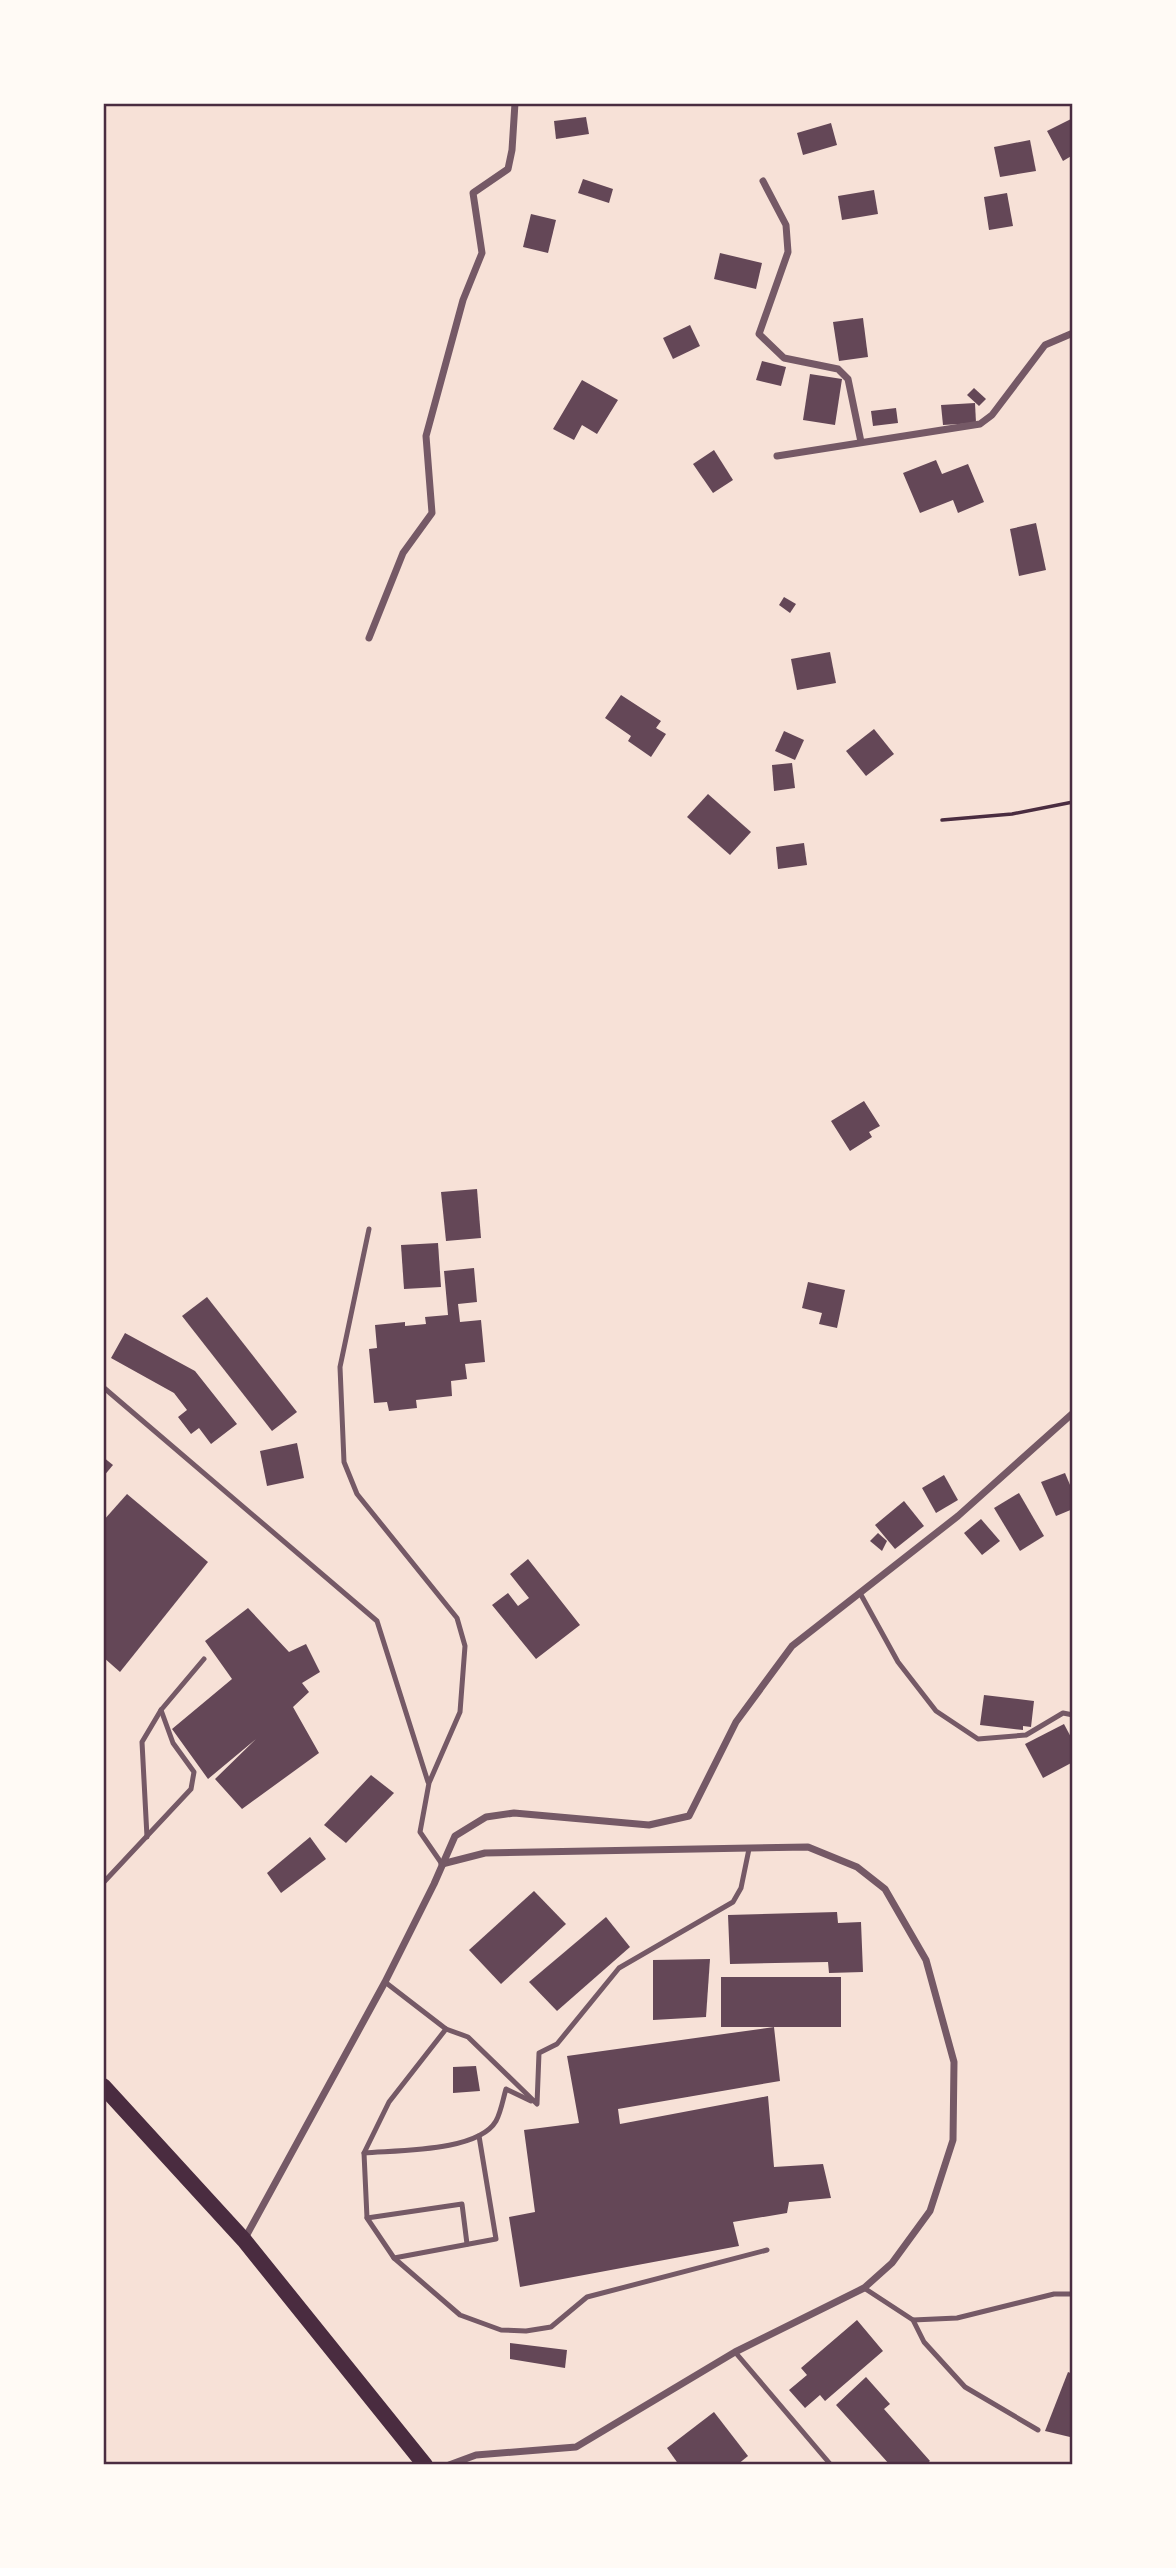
<svg xmlns="http://www.w3.org/2000/svg" width="1176" height="2568" viewBox="0 0 1176 2568" font-family="'Golos Text',sans-serif">
  <style>
    .building { fill: #644757 }
    .lines { fill: none; stroke-linecap: round; stroke-linejoin: round }
    .path { stroke: #4a2c40; stroke-width: 3.5 }
    .service { stroke: #755966; stroke-width: 5 }
    .minor { stroke: #755966; stroke-width: 7 }
    .primary { stroke: #4a2c40; stroke-width: 16 }
    .neatline { fill: none; stroke: #4a2c40; stroke-width: 2.5 }
  </style>
  <rect width="100%" height="100%" fill="#f7e1d7"/>
  <g class="building">
    <path d="M586,117L589,134L556,139L554,121Z"/>
    <path d="M1073,118V155L1063,161L1047,131Z"/>
    <path d="M831,123L837,145L803,155L797,133Z"/>
    <path d="M1030,140L1036,171L1000,177L994,147Z"/>
    <path d="M583,179L613,189L609,203L578,193Z"/>
    <path d="M874,190L878,214L842,220L838,196Z"/>
    <path d="M1007,193L1013,226L989,230L984,197Z"/>
    <path d="M531,214L556,220L548,253L523,247Z"/>
    <path d="M720,253L762,263L756,289L714,279Z"/>
    <path d="M863,318L868,357L839,361L833,322Z"/>
    <path d="M690,325L700,346L673,359L663,338Z"/>
    <path d="M762,361L786,367L781,386L756,380Z"/>
    <path d="M810,374L842,379L835,425L803,420Z"/>
    <path d="M582,380L618,400L597,434L582,425L574,440L553,429Z"/>
    <path d="M974,388L986,399L979,406L967,395Z"/>
    <path d="M975,403L976,423L943,425L941,405Z"/>
    <path d="M896,408L898,423L873,426L871,411Z"/>
    <path d="M714,450L733,480L713,493L693,464Z"/>
    <path d="M936,460L942,474L968,464L984,502L958,513L953,500L920,513L903,473Z"/>
    <path d="M1036,523L1046,570L1019,576L1010,529Z"/>
    <path d="M784,597L796,604L790,613L779,605Z"/>
    <path d="M830,652L836,683L797,690L791,659Z"/>
    <path d="M621,695L661,721L656,728L666,734L651,757L628,741L631,736L605,718Z"/>
    <path d="M874,729L894,754L866,776L846,751Z"/>
    <path d="M784,731L804,740L795,760L775,751Z"/>
    <path d="M792,763L795,788L774,791L772,765Z"/>
    <path d="M708,794L751,832L730,855L687,817Z"/>
    <path d="M804,843L807,865L778,869L776,847Z"/>
    <path d="M864,1101L880,1126L869,1132L872,1137L850,1151L831,1121Z"/>
    <path d="M477,1189L481,1238L446,1241L441,1192Z"/>
    <path d="M438,1243L441,1287L404,1289L401,1245Z"/>
    <path d="M474,1268L477,1302L458,1304L460,1322L481,1320L485,1362L465,1364L467,1379L451,1381L452,1396L416,1400L417,1408L389,1411L387,1402L374,1403L369,1349L377,1348L375,1325L405,1322V1326L426,1324L425,1317L448,1315L444,1271Z"/>
    <path d="M808,1282L845,1290L837,1328L819,1324L822,1313L802,1308Z"/>
    <path d="M207,1297L297,1412L272,1431L182,1316Z"/>
    <path d="M125,1333L195,1371L237,1424L211,1444L199,1428L191,1434L178,1417L187,1410L174,1393L111,1358Z"/>
    <path d="M297,1443L304,1478L267,1486L260,1451Z"/>
    <path d="M103,1457L113,1465L103,1477Z"/>
    <path d="M1065,1473L1073,1492V1509L1056,1516L1041,1482Z"/>
    <path d="M944,1475L958,1500L936,1513L922,1488Z"/>
    <path d="M1019,1493L1044,1536L1020,1551L994,1508Z"/>
    <path d="M127,1494L208,1562L120,1672L103,1657V1521Z"/>
    <path d="M904,1501L924,1526L895,1549L875,1525Z"/>
    <path d="M981,1519L1000,1541L982,1555L964,1533Z"/>
    <path d="M878,1533L887,1541L882,1551L870,1541Z"/>
    <path d="M528,1559L580,1625L536,1659L492,1605L508,1593L518,1606L529,1598L510,1574Z"/>
    <path d="M248,1608L289,1652L306,1644L320,1672L302,1683L309,1692L293,1707L319,1753L242,1809L215,1779L256,1739L208,1779L172,1729L232,1679L205,1641Z"/>
    <path d="M984,1695L1034,1701L1031,1727L1023,1726V1730L980,1725Z"/>
    <path d="M1064,1724L1073,1741V1762L1043,1778L1025,1744Z"/>
    <path d="M371,1775L394,1793L346,1843L324,1825Z"/>
    <path d="M310,1837L326,1859L281,1893L267,1873Z"/>
    <path d="M534,1891L566,1924L501,1984L469,1950Z"/>
    <path d="M837,1912L838,1923L861,1922L863,1972L829,1973L828,1962L730,1964L728,1915Z"/>
    <path d="M606,1917L630,1947L557,2011L529,1982Z"/>
    <path d="M710,1959L706,2017L653,2020V1960Z"/>
    <rect x="721" y="1977" width="120" height="50"/>
    <path d="M774,2027L780,2081L618,2109L620,2124L768,2096L774,2167L823,2164L831,2198L789,2202L787,2213L733,2222L739,2246L520,2287L509,2217L535,2212L524,2130L579,2123L567,2056Z"/>
    <path d="M476,2066L480,2091L453,2093V2067Z"/>
    <path d="M857,2320L883,2351L825,2401L820,2395L805,2408L789,2390L807,2375L801,2368Z"/>
    <path d="M510,2343L567,2350L565,2368L510,2359Z"/>
    <path d="M1068,2372L1073,2374V2432L1070,2437L1045,2431Z"/>
    <path d="M866,2377L890,2404L884,2409L930,2461L925,2465H890L836,2405Z"/>
    <path d="M714,2412L748,2456L737,2465H679L667,2448Z"/>
  </g>
  <g class="lines">
    <path class="path" d="M942,820L1012,814L1073,802"/>
    <g class="service">
      <path d="M369,1229L340,1367L344,1462L357,1494L457,1618L465,1646L460,1712L429,1783L420,1832L442,1864"/>
      <path d="M103,1387L377,1621L428,1782"/>
      <path d="M860,1593L898,1662L936,1711L978,1739L1026,1735L1063,1713L1073,1715"/>
      <path d="M147,1837L142,1742L161,1710"/>
      <path d="M103,1883L191,1789L194,1772L173,1743L161,1710L204,1659"/>
      <path d="M385,1982L446,2029L468,2037L537,2104L539,2053L557,2044L619,1968L733,1902L741,1888L749,1849"/>
      <path d="M446,2029L389,2102L364,2153L367,2218L394,2258L460,2315L501,2330L526,2331L551,2327L587,2297L767,2250"/>
      <path d="M364,2153C397,2150 478,2152 496,2121C501,2112 503,2099 506,2089L531,2101"/>
      <path d="M367,2218L462,2204L467,2244"/>
      <path d="M394,2258L496,2239L479,2136"/>
      <path d="M864,2288L913,2320L957,2318L1054,2294H1073"/>
      <path d="M913,2320L924,2342L965,2387L1038,2430"/>
      <path d="M735,2352L831,2465"/>
    </g>
    <g class="minor">
      <path d="M763,181L786,225L788,252L759,334L784,358L838,369L848,379L861,442"/>
      <path d="M777,456L980,424L992,415L1045,345L1073,333"/>
      <path d="M369,638L403,553L432,513L426,436L463,300L482,253L473,193L508,169L512,150L515,103"/>
      <path d="M442,1864L485,1853L808,1847L857,1867L885,1889L926,1960L954,2062L953,2140L930,2211L892,2263L864,2288L735,2352L576,2447L476,2455L449,2465"/>
      <path d="M244,2240L385,1982L434,1884L455,1836L486,1817L514,1813L649,1825L689,1816L736,1722L792,1646L958,1516L1073,1413"/>
    </g>
    <path class="primary" d="M103,2086L244,2240L425,2465"/>
  </g>
  <rect width="1176" height="2568" fill="none" stroke="#fffaf5" stroke-width="210"/>
  <rect x="105" y="105" width="966" height="2358" class="neatline"/>
</svg>
